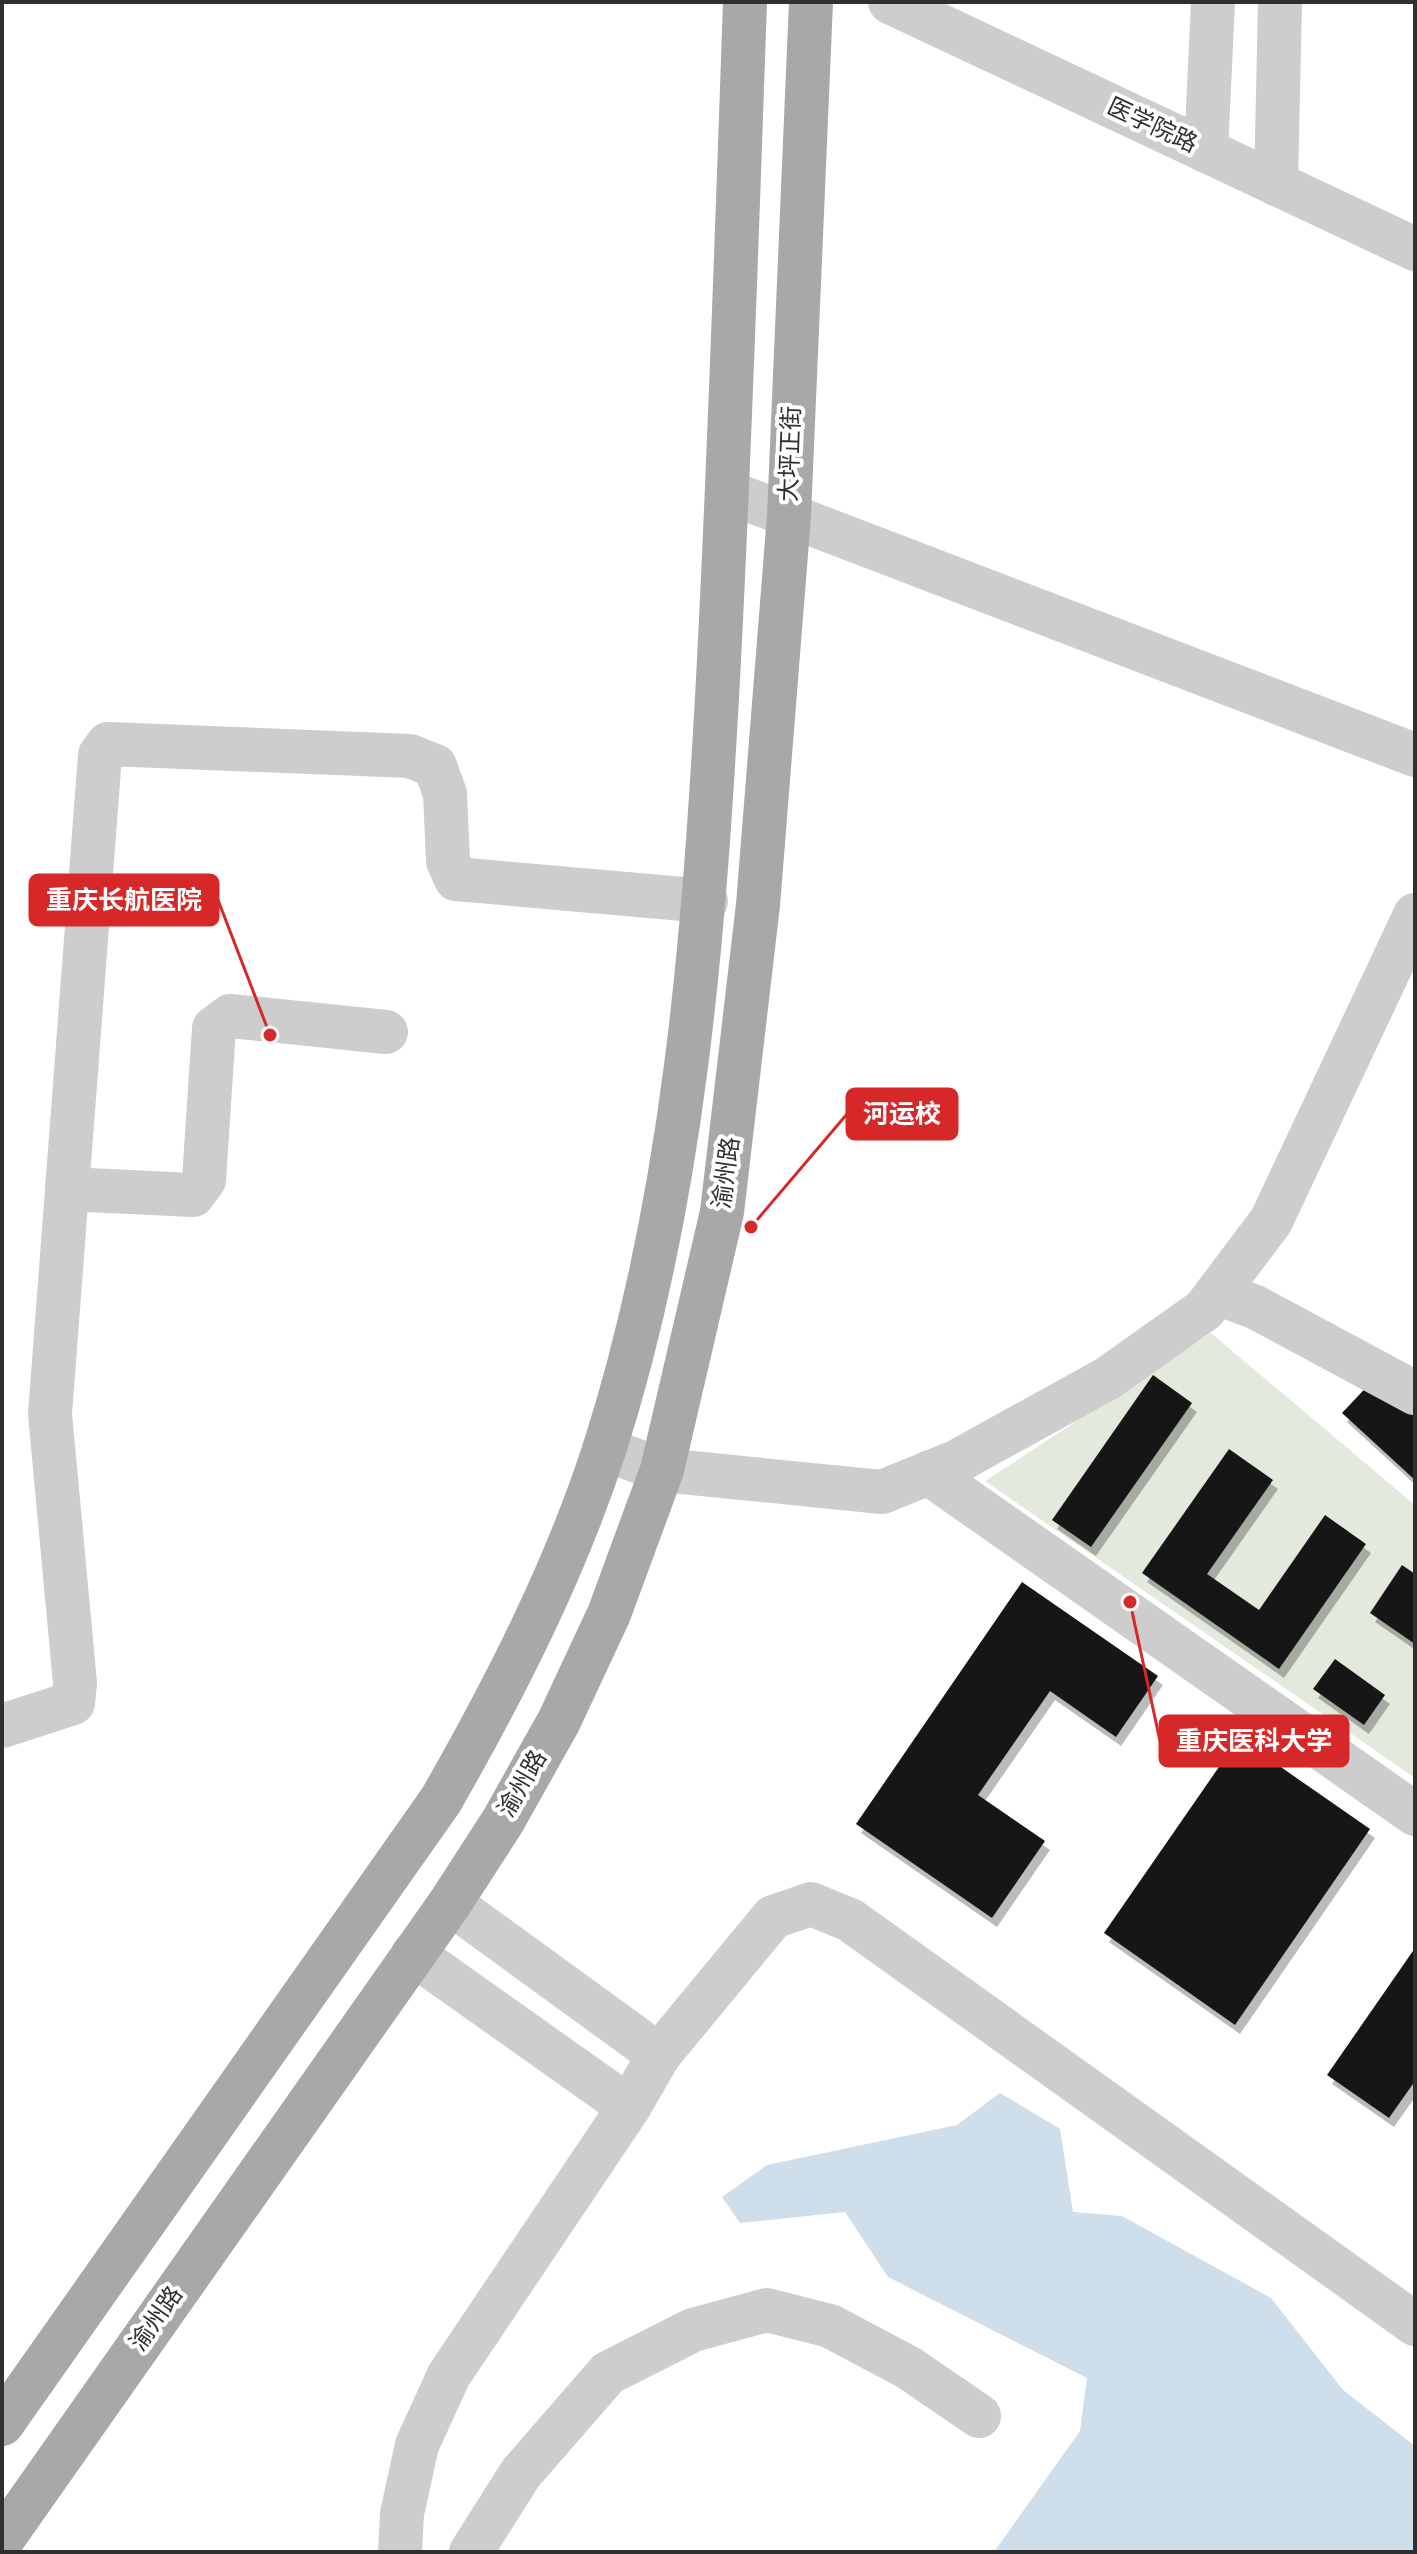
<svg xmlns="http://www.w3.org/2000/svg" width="1417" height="2554" viewBox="0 0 1417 2554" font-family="'Alegreya Sans','Noto Sans SC',sans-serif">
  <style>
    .green { fill: #e3e9dd }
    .water { fill: #cedeea }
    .building { fill: #171717; filter: url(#shadow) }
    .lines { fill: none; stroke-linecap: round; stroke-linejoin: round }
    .minor { stroke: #cdcdcd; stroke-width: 44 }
    .major { stroke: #a8a8a8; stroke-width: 44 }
    .labels { text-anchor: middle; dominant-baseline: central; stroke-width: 8; stroke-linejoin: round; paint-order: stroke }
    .street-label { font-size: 24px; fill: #303030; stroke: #fff }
    .leader { fill: none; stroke: #d62828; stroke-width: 3 }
    .callout-dot { fill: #d62828; stroke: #fff; stroke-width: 3 }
    .callout { fill: #d62828; stroke: #d62828; stroke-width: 3 }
    .callout-label { font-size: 26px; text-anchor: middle; font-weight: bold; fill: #fff }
  </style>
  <defs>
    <filter id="shadow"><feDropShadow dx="5" dy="9" stdDeviation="0" flood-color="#0004"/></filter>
  </defs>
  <rect width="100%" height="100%" fill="#fff"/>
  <path class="green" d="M1211,1333L1415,1505V1778L985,1481Z"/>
  <path class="water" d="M1000,2093L1060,2129L1073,2212L1122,2216L1271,2298L1343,2390L1415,2446V2552H994L1080,2431L1087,2378L888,2277L845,2212L740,2223L722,2197L767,2165L957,2125Z"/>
  <g class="building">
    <path d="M1153,1375L1192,1403L1091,1547L1052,1520Z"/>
    <path d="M1376,1377L1415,1413V1480L1342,1413Z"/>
    <path d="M1229,1449L1273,1480L1207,1574L1259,1610L1325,1515L1366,1544L1279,1669L1142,1573Z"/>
    <path d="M1402,1565L1415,1574V1644L1370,1613Z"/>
    <path d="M1022,1582L1158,1676L1116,1737L1050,1691L978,1795L1045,1841L992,1918L856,1824Z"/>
    <path d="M1335,1659L1385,1695L1364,1725L1313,1689Z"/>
    <path d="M1239,1738L1370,1829L1235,2025L1104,1933Z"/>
    <path d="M1415,1948V2081L1389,2118L1327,2075Z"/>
  </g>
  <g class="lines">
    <g class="minor">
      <path d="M890,2L1415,249"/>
      <path d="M1206,151L1213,2"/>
      <path d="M1276,184L1280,2"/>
      <path d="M728,492L1415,755"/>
      <path d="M67,1189L193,1195L204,1180L214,1028L230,1016L386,1032"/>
      <path d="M1217,1293L1255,1307L1415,1393"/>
      <path d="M604,1449L662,1470L882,1492L956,1462L1108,1378L1204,1310L1271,1221L1415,915"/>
      <path d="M928,1473L1415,1814"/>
      <path d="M2,1726L73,1703L75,1683L50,1414L100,755L108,744L410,756L435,766L445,794L448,861L456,879L706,901"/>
      <path d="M450,1903L659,2055"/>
      <path d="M413,1954L629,2107"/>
      <path d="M400,2552L402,2514L417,2445L449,2375L629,2107L659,2055L773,1917L811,1904L850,1920L1415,2324"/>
      <path d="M471,2552L521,2473L608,2373L693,2330L767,2310L830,2326L909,2368L979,2416"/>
    </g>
    <g class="major">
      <path d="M2,2424L441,1800C505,1688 565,1571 605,1447C684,1199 704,938 718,679C730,453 737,228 745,2"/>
      <path d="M2,2540L450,1903L503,1821L559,1721L609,1614L662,1470L722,1212L758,905L789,516L811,2"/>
    </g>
  </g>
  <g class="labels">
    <g class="street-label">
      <text transform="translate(1152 126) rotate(25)">医学院路</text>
      <text transform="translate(791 454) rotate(-88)">大坪正街</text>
      <text transform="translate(727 1173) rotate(-82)">渝州路</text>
      <text transform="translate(523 1784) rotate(-60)">渝州路</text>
      <text transform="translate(157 2319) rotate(-55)">渝州路</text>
    </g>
  </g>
  <path class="leader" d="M270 1035L218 900M751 1227L847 1114M1130 1602L1160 1741"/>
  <g class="callout-dot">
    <circle cx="270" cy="1035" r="8"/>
    <circle cx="751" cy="1227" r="8"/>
    <circle cx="1130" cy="1602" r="8"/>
  </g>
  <g class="callout">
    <rect x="30" y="875" width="188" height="50" rx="8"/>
    <rect x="847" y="1089" width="110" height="50" rx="8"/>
    <rect x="1160" y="1716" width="188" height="50" rx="8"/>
  </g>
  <g class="callout-label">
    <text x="124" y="909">重庆长航医院</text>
    <text x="902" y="1123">河运校</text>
    <text x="1254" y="1750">重庆医科大学</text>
  </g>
  <rect width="1417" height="2554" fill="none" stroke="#303030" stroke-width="8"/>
</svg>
